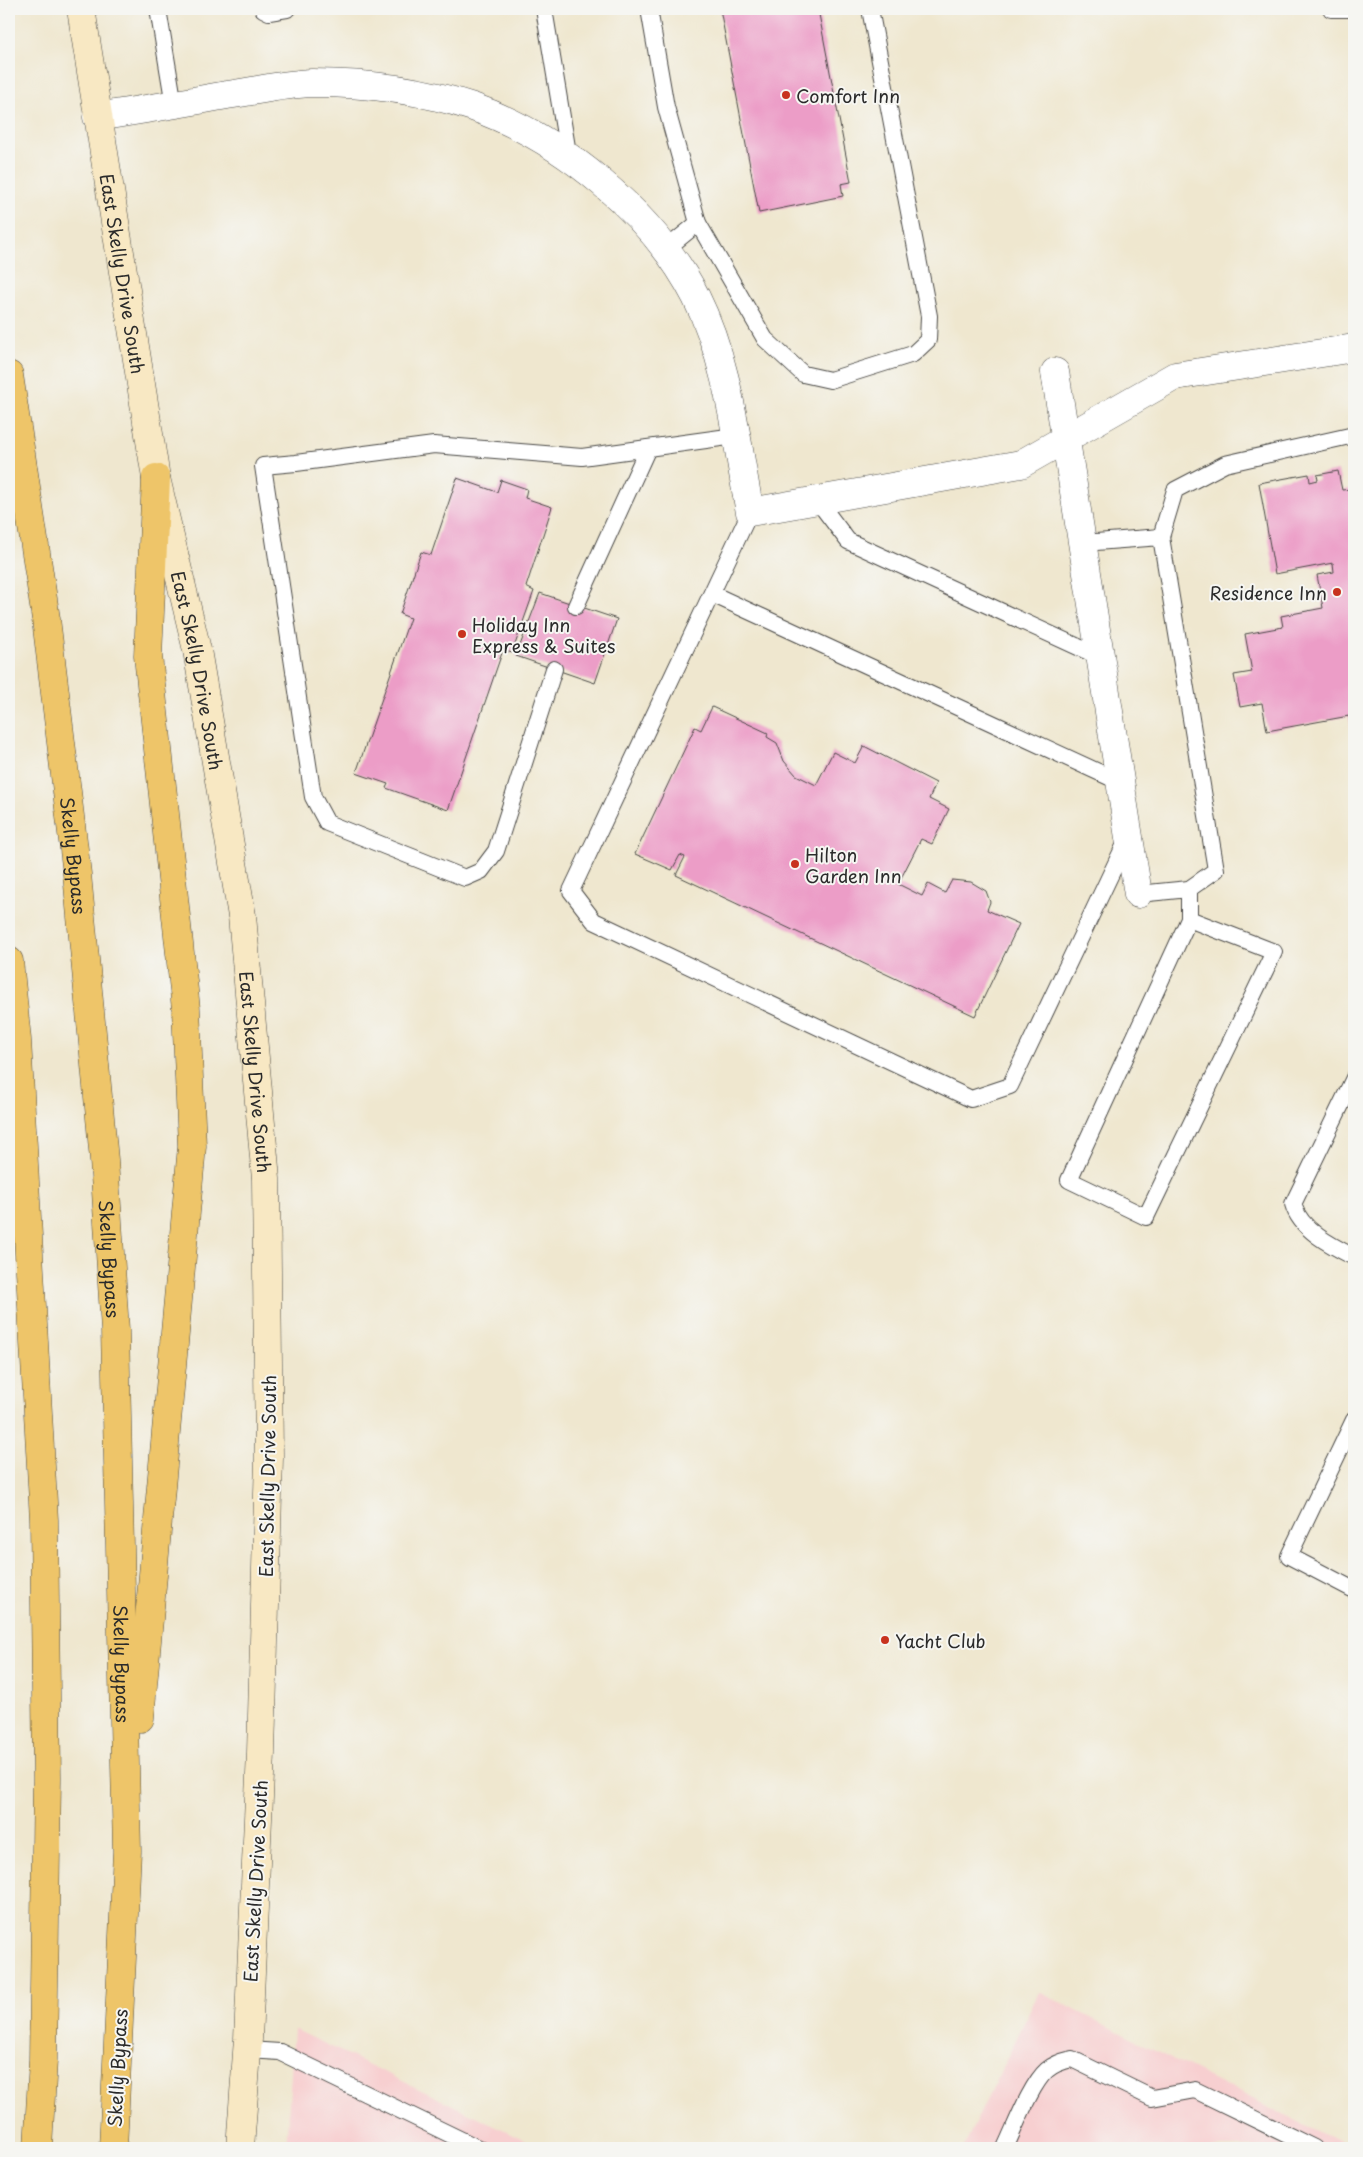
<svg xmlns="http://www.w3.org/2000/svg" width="1363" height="2157" viewBox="0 0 1363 2157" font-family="'Playpen Sans',sans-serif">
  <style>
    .built { fill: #f7cfd0 }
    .building { fill: #ec9dc7 }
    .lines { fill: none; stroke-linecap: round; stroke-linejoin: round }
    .lane-casing { stroke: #484744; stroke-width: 18 }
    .street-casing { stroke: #484744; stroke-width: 29 }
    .secondary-casing { stroke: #484744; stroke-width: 29 }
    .highway-casing { stroke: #484744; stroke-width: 29 }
    .lane { stroke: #fff; stroke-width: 16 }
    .street { stroke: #fff; stroke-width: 28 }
    .secondary { stroke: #f8e8c3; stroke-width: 28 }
    .highway { stroke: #eec569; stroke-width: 28 }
    .poi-dot { fill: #c8321e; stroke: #f6f6f2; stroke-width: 2 }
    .labels { text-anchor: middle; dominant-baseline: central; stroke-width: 4; stroke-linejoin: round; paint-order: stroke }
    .poi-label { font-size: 18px; fill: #2b2b2b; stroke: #f6f6f2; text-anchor: start }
    .street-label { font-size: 18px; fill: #2b2b2b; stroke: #f6f6f2 }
  </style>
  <rect width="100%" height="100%" fill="#f6f6f2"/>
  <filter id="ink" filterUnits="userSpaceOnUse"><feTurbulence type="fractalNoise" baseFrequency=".02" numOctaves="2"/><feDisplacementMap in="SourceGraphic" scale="10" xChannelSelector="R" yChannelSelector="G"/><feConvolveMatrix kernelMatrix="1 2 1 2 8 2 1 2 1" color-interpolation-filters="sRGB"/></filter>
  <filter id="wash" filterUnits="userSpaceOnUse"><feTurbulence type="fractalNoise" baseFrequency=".0096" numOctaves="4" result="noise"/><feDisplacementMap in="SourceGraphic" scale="20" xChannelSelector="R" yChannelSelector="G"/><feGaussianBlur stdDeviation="1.12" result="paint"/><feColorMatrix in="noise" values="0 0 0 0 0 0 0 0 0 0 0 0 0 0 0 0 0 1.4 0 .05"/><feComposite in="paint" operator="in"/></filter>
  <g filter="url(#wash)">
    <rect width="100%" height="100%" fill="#efe7cf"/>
    <g class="built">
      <path d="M1039,1992L1351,2148H963Z"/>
      <path d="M294,2029L542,2148H286Z"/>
    </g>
    <g id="blocks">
      <g class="building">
        <path d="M720,9H818L851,182L841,184L843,196L759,213Z"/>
        <path d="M1338,471L1342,490L1352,489L1354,500V729H1351L1349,716L1267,731L1262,703L1240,707L1234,675L1252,672L1245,634L1283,627L1281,616L1323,608L1317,575L1334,572L1333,563L1275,574L1259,483L1309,474L1310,482L1318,480L1317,475Z"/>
        <path d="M457,478L497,492L501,480L527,489L525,498L552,507L526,587L534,591L512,653L503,650L448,810L386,788L388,784L356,773L410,618L400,614L421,552L431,555Z"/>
        <path d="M540,593L617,619L595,683L516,656Z"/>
        <path d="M712,707L768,733L767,737L777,743L784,761L796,775L816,785L833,752L855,763L864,746L936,783L929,799L949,809L932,844L921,839L898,884L922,896L928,884L945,893L952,880L971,882L986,891L990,902L987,910L1019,924L975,1016L676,875L685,857L680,855L672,870L635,854L695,727L701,730Z"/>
      </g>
    </g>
  </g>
  <g filter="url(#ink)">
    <use href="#blocks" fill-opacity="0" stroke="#484744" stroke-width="1"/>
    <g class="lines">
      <defs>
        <g id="lane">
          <path d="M158,9L174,105"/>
          <path d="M263,9L269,12L287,9"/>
          <path d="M544,9L569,159"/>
          <path d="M649,9L666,107L698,223L765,339L803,374L830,380L913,354L928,340L929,316L870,9"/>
          <path d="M1331,9H1354"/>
          <path d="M666,249L698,223"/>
          <path d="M817,500L848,541L1100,657"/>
          <path d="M750,512L571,891L594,921L971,1099L1010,1086L1127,840"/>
          <path d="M1161,537L1175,490L1225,464L1354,435"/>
          <path d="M1083,543L1161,537L1216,870L1189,889L1138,894"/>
          <path d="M712,594L1120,782"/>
          <path d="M576,606L648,448"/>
          <path d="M554,669L496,851L481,871L465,878L327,823L313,797L263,466L296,463L434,445L582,457L735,436"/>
          <path d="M1189,919L1069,1180L1146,1217L1274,952L1189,919V889"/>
          <path d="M1354,1078L1293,1204C1300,1230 1332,1246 1354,1257"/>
          <path d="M1354,1420L1289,1556L1354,1590"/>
          <path d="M247,2050L280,2052L478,2148"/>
          <path d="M1005,2148C1015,2127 1031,2084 1047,2070C1054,2064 1063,2061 1072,2059L1152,2098L1195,2090L1314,2148"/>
        </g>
        <g id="street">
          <path d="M97,117C140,110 184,103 227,95C255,91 284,84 312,83C365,83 422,90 473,107C561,138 654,214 696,297C729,363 736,440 750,512L1021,464L1175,376L1354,348"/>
          <path d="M1055,372L1138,894"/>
        </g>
        <g id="secondary">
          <path id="s1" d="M81,9L156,478L197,650L242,916L266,1179L269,1457L261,1753L248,2039L240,2148"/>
        </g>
        <g id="highway">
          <path id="s2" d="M9,375L46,619L77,874L104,1160L115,1330L127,1851L113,2148"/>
          <path d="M9,961L17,1040L44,1520L47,1778L43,2060L38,2148"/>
          <path d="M140,1718L192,1146L186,1009L148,656L156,478"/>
        </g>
      </defs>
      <use href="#lane" class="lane-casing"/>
      <use href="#street" class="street-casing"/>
      <use href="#secondary" class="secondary-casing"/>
      <use href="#highway" class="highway-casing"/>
      <use href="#lane" class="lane"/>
      <use href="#street" class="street"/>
      <use href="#secondary" class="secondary"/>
      <use href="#highway" class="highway"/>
    </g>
  </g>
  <g class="poi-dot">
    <circle cx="786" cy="95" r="5"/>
    <circle cx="1337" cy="592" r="5"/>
    <circle cx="462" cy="634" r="5"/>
    <circle cx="795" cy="864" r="5"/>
    <circle cx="885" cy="1640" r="5"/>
  </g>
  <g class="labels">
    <g class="poi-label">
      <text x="796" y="95">Comfort Inn</text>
      <text x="1327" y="592" text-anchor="end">Residence Inn</text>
      <text x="472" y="624">Holiday Inn<tspan x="472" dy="21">Express &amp; Suites</tspan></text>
      <text x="805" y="854">Hilton<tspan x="805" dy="21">Garden Inn</tspan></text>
      <text x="895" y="1640">Yacht Club</text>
    </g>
    <g class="street-label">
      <text stroke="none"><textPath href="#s1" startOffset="268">East Skelly Drive South</textPath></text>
      <text stroke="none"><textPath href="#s1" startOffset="672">East Skelly Drive South</textPath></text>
      <text stroke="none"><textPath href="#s2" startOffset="485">Skelly Bypass</textPath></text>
      <text stroke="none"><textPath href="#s1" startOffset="1078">East Skelly Drive South</textPath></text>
      <text stroke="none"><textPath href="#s2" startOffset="890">Skelly Bypass</textPath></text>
      <text transform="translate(267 1476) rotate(-89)">East Skelly Drive South</text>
      <text stroke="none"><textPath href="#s2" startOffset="1295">Skelly Bypass</textPath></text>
      <text transform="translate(255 1881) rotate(-87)">East Skelly Drive South</text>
      <text transform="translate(117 2068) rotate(-87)">Skelly Bypass</text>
    </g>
  </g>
  <rect width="1363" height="2157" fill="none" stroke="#f6f6f2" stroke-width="30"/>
</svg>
